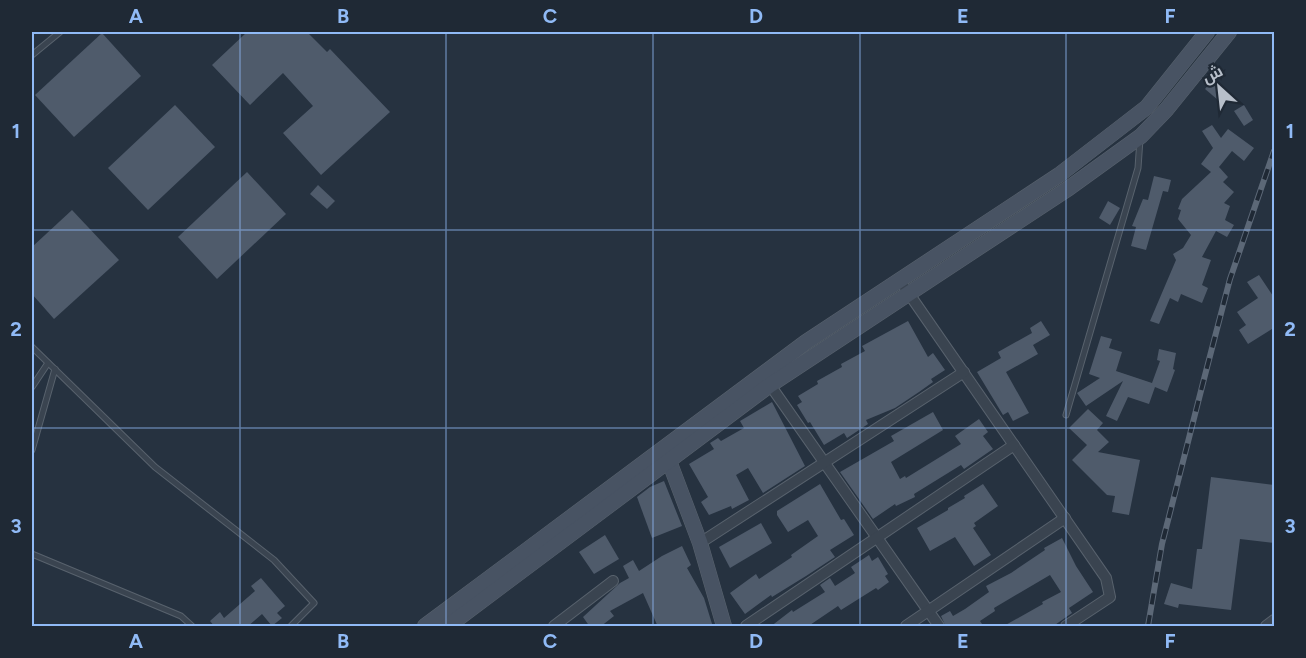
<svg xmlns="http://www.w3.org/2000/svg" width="1306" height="658" viewBox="0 0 1306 658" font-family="Figtree,Cairo,sans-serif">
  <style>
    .building { fill: #4f5b6b }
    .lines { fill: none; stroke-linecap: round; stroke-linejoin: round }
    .lane-casing { stroke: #58626d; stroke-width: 7 }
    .street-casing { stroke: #58626d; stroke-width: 12 }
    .secondary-casing { stroke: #58626d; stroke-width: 16 }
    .lane { stroke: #3a4450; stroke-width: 5 }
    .street { stroke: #3a4450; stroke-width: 10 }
    .secondary { stroke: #485363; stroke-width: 15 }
    .rail-casing { stroke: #5c6877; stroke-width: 6 }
    .rail { stroke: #1f2935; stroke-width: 4; stroke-dasharray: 11; stroke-linecap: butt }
    .grid { fill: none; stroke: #90baf6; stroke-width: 1.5; stroke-opacity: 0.55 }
    .neatline { fill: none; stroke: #90baf6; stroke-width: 2 }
    .grid-label { font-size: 20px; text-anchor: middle; font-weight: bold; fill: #90baf6 }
  </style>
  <rect width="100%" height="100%" fill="#263240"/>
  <g class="building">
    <path d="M247,32H307L327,52L330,49L390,112L321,175L283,133L313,106L283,73L250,105L212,65Z"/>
    <path d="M102,33L141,76L74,137L35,95Z"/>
    <path d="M1212,81L1224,91L1218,100L1205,89Z"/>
    <path d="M175,105L215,147L148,210L108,168Z"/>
    <path d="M1244,105L1253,120L1244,126L1234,111Z"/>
    <path d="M1212,125L1221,138L1228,129L1254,148L1244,161L1232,151L1219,167L1228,177L1223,182L1234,192L1224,203L1230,206L1225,220L1234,225L1227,237L1216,231L1202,257L1211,260L1202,285L1208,288L1202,303L1181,294L1178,302L1170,298L1159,324L1150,321L1176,260L1173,254L1183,248L1191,235L1178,219L1181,210L1178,209L1182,199L1211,172L1201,164L1213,148L1202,131Z"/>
    <path d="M247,172L286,214L217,279L178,237Z"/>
    <path d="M1154,176L1171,180L1168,192L1163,191L1146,250L1131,246L1136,227L1132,226L1143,199L1148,200Z"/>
    <path d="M318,185L335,201L327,209L310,194Z"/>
    <path d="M1108,201L1120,208L1110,225L1099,218Z"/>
    <path d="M72,210L119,260L54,319L32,294V247Z"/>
    <path d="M1259,275L1275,299V327L1248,344L1239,330L1246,325L1237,312L1258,298L1247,282Z"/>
    <path d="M908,321L928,357L933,353L945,370L931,379L933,382L919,392L895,408L866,420L868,424L847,438L844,433L824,445L810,422L808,423L797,405L802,402L798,396L818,384L817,381L842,367L841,364L865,351L862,346Z"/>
    <path d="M1041,321L1050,335L1033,345L1038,354L1006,372L1029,413L1013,421L1008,412L1003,415L977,372L1001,358L998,352L1032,333L1030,328Z"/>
    <path d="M1101,336L1112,339L1109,348L1122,352L1116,371L1152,383L1160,361L1157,360L1159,349L1176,353L1173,369L1175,370L1167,392L1155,387L1149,404L1128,397L1117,421L1106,416L1123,381L1086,406L1077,393L1100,378L1089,374Z"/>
    <path d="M772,402L805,466L763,493L748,468L736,475L749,500L732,509L731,506L709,515L701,502L708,497L689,464L714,449L710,443L718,438L721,441L744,428L740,421Z"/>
    <path d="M1088,409L1103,423L1097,430L1109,442L1098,452L1140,460L1129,515L1112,512L1115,496L1107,495L1072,460L1087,445L1069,428Z"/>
    <path d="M933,412L943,430L891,462L900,479L905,476L906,478L961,444L955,436L979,419L988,432L983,436L993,449L964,469L961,465L914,494L915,497L896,506L895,504L873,519L840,472L894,441L891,436Z"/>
    <path d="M1211,477L1275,485V543L1240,539L1231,610L1179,604L1178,608L1164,604L1171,583L1192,589L1197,549H1202Z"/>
    <path d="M664,481L682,526L652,538L637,497L650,487Z"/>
    <path d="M820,484L841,520L844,519L854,535L830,550L835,557L806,576L772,597L771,595L745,614L730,593L756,574L759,579L792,557L791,555L818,536L808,520L788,532L777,515V511Z"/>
    <path d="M983,484L998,506L974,523L976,526L973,528L991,555L974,566L955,537L930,551L917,528L948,510V508L965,498L964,496Z"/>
    <path d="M761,523L772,543L730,568L719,547Z"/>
    <path d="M605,535L619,559L594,574L579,552Z"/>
    <path d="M1062,538L1076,566L1093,592L1069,608L1072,613L1052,627H1002L1043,604L1042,602L1061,592L1050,575L994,608L995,611L980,621L984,627H946L941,616L950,611L953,616L965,609L989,592L986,586L1011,573L1045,550L1044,548Z"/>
    <path d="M682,546L691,565L687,568L704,598L713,627H658L643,593L610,611L614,616L600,627H590L583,617L620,583L629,578L623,566L633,560L639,571L662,556Z"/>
    <path d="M869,555L872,561L878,557L888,574L885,576L889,582L878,590L876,588L841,610L838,606L807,627H770L792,610L793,612L825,592L820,585L830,578L835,586L855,573L851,567Z"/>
    <path d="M261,578L285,606L277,613L282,618L272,626L262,614L247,627H215L210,621L220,612L224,618L255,591L251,586Z"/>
  </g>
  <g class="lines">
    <defs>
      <g id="lane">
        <path d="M32,55L60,32"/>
        <path d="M32,347L155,467L274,560L314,603L291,626"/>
        <path d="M32,387L48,363"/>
        <path d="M1066,415L1138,168L1140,139"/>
        <path d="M32,450L55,369"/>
        <path d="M32,554L181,616L192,626"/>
      </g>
      <g id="street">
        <path d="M905,288L1106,578L1110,597L1066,626"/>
        <path d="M770,385L939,626"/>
        <path d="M700,543L964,372"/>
        <path d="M554,626L613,581"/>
        <path d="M746,626L1014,445"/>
        <path d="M906,626L1065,518"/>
        <path d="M1266,626L1274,620"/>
      </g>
      <g id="secondary">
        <path d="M666,453L700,543L724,626"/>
        <path d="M425,626L806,342L1059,175L1147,107L1207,32"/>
        <path d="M448,626L770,385L1069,188L1141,136L1166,110L1229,32"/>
      </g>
    </defs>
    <use href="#lane" class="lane-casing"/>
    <use href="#street" class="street-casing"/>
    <use href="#secondary" class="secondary-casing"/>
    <use href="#lane" class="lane"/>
    <use href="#street" class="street"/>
    <use href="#secondary" class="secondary"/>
    <defs>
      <path id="rail" d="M1148,626L1162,544L1204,379L1230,279L1274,151"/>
    </defs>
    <use href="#rail" class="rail-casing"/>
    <use href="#rail" class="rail"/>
  </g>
  <path class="grid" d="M240,32V626M446,32V626M653,32V626M860,32V626M1066,32V626M32,230H1274M32,428H1274"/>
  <rect width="1306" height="658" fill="none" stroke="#1f2935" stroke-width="66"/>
  <g transform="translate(1219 87) rotate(333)" stroke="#1f2935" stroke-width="4.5" paint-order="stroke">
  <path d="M0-4.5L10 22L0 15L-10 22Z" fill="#b7bfca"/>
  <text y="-9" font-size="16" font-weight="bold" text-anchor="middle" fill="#b7bfca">ش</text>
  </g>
  <rect x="33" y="33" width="1240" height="592" class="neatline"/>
  <g class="grid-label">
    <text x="136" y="23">A</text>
    <text x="343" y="23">B</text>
    <text x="550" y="23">C</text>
    <text x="756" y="23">D</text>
    <text x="963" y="23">E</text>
    <text x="1170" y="23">F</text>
    <text x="16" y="138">1</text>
    <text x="1290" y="138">1</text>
    <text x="16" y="336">2</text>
    <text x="1290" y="336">2</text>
    <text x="16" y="533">3</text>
    <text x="1290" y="533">3</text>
    <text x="136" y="648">A</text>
    <text x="343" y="648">B</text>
    <text x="550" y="648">C</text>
    <text x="756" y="648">D</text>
    <text x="963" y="648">E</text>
    <text x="1170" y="648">F</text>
  </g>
</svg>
